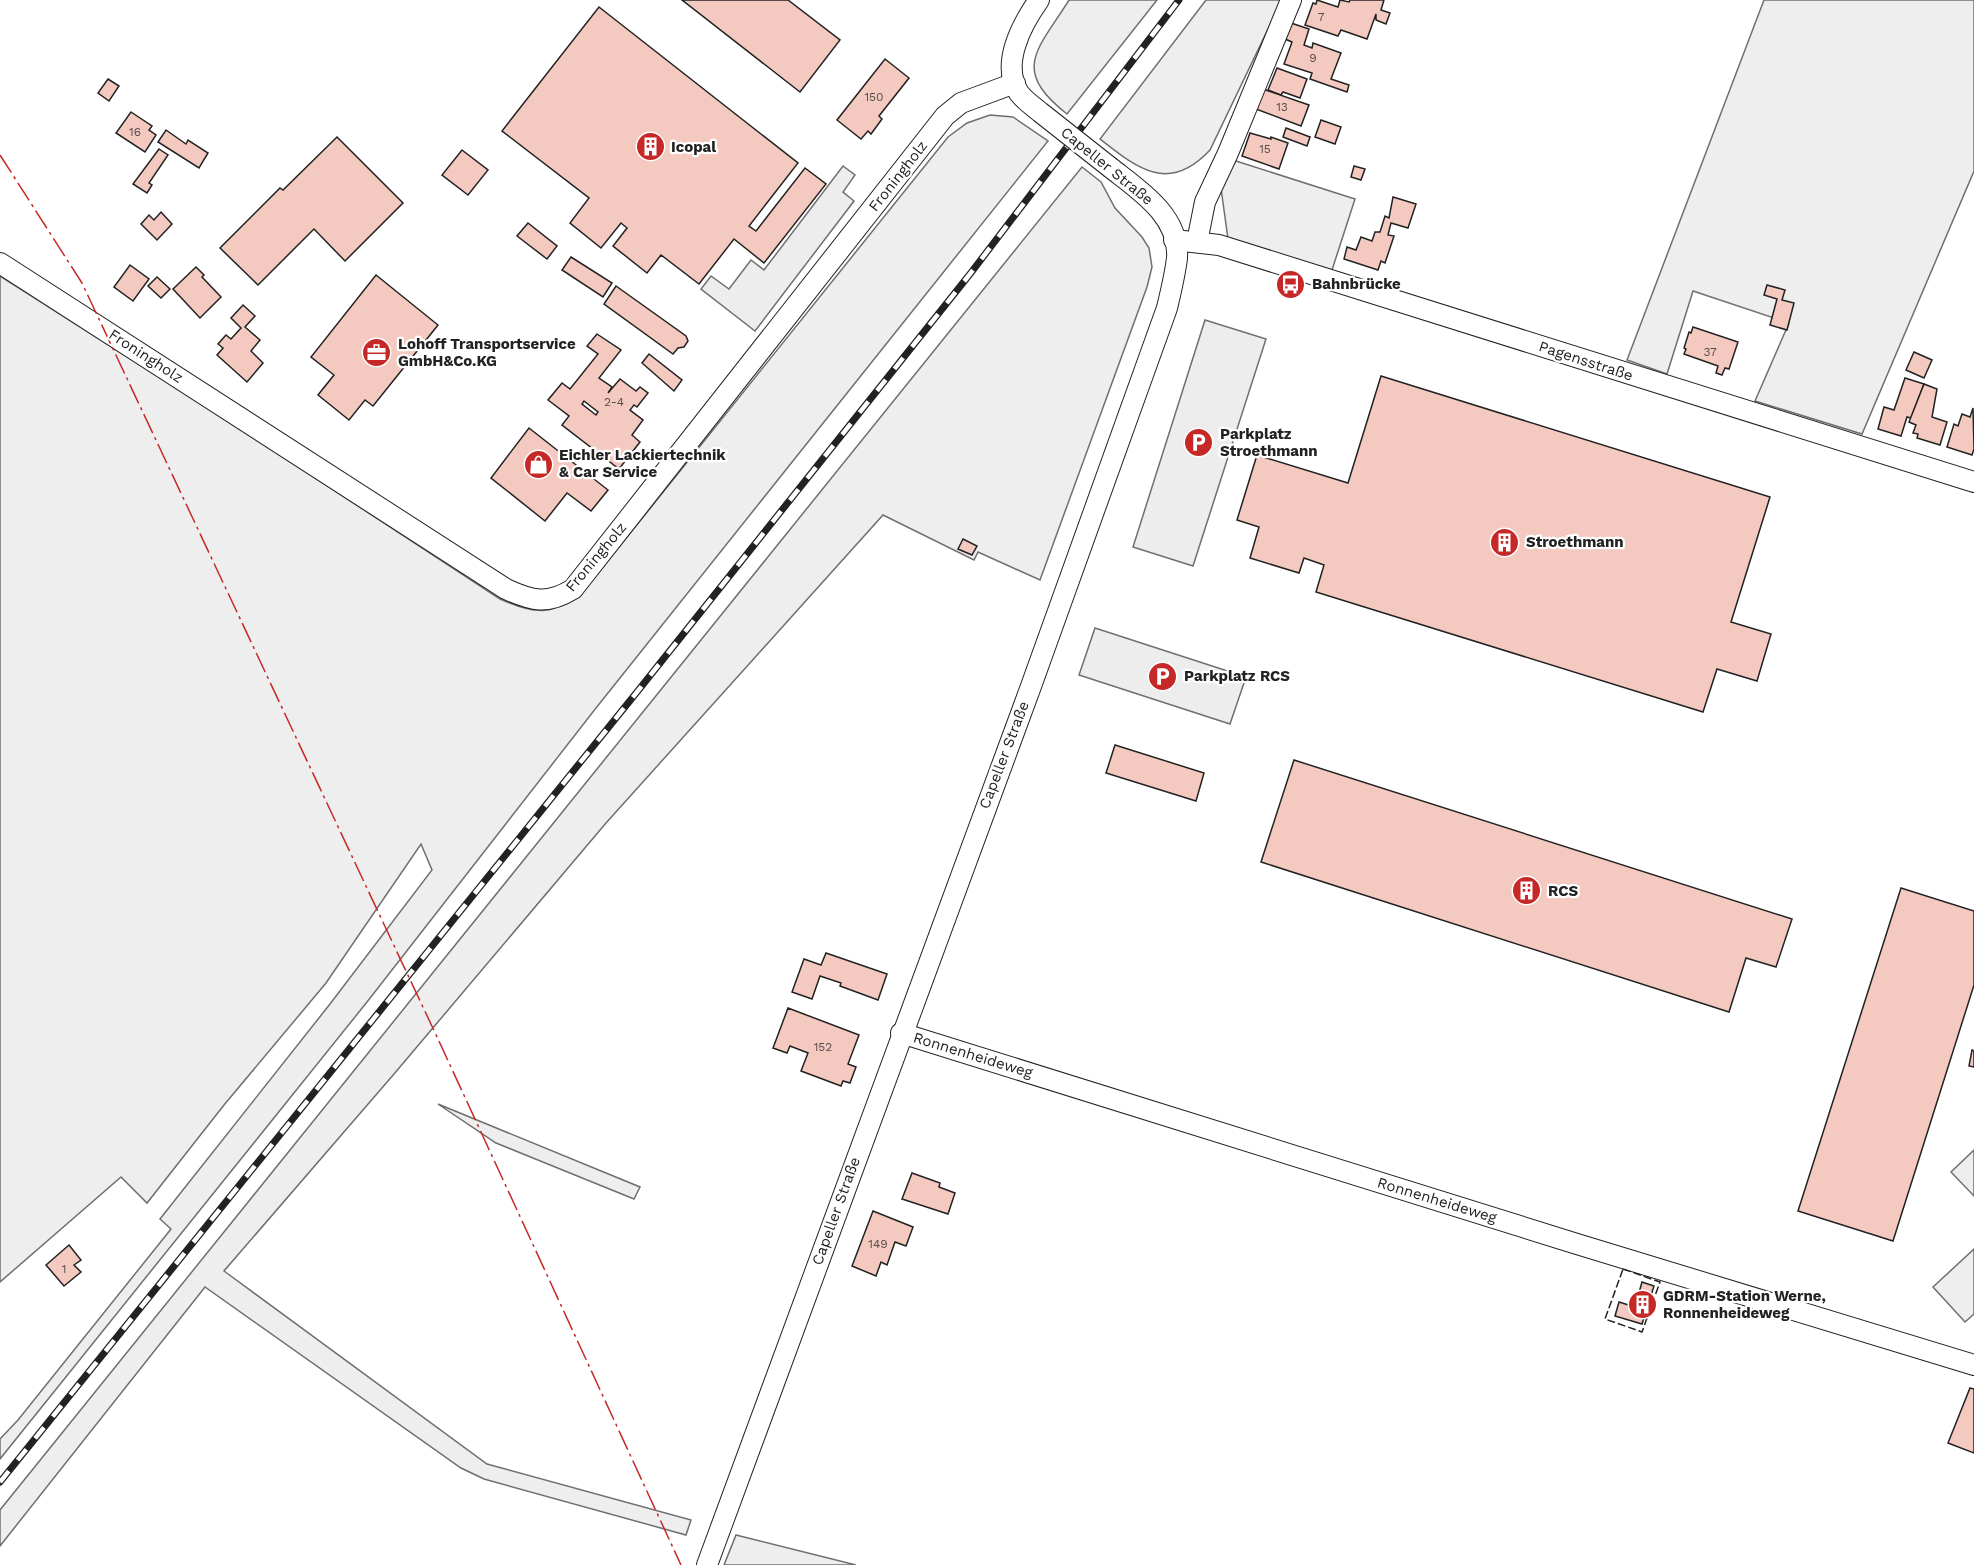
<svg xmlns="http://www.w3.org/2000/svg" width="1974" height="1565" viewBox="0 0 1974 1565" font-family="'Work Sans',sans-serif">
  <style>
    .green { fill: #eee; stroke: #6f6f6f; stroke-width: 1.5 }
    .parking { fill: #ededed; stroke: #6f6f6f; stroke-width: 1.5 }
    .building { fill: #f3c9c0; stroke: #222; stroke-width: 1.5; fill-rule: evenodd }
    .lines { fill: none; stroke-linecap: round; stroke-linejoin: round }
    .minor-casing { stroke: #222; stroke-width: 22 }
    .minor { stroke: #fff; stroke-width: 20 }
    .rail-casing { stroke: #222; stroke-width: 7 }
    .rail { stroke: #fff; stroke-width: 4.5; stroke-dasharray: 14; stroke-linecap: butt }
    .minor-bridge-casing { stroke: #222; stroke-width: 22; stroke-linecap: butt }
    .minor-bridge { stroke: #fff; stroke-width: 20 }
    .fence { stroke: #222; stroke-width: 1.5; stroke-dasharray: 8 3; stroke-linecap: butt }
    .power { stroke: #c62828; stroke-width: 1.5; stroke-dasharray: 21 4.5 3 4.5; stroke-linecap: butt }
    .labels { text-anchor: middle; dominant-baseline: central; stroke-width: 4.5; stroke-linejoin: round; paint-order: stroke }
    .number-label { font-size: 12px; fill: #564c4a }
    .poi-label { font-size: 15px; font-weight: bold; fill: #222; stroke: #fff; text-anchor: start }
    .street-label { font-size: 15px; fill: #222; stroke: #fff }
  </style>
  <rect width="100%" height="100%" fill="#fff"/>
  <g class="green">
    <path d="M1069,0H1157L1067,114C1010,69 1038,50 1069,0Z"/>
    <path d="M1206,0H1282L1210,150C1169,194 1138,169 1100,139Z"/>
    <path d="M1764,0H1974V171L1862,434L1755,401L1789,323L1693,291L1667,374L1627,360Z"/>
    <path d="M990,115L1013,117L1048,141L596,708L367,1002L0,1459V1439L18,1420L171,1229L160,1219L330,1004L432,870L421,844L326,983L224,1105L147,1203L121,1177L0,1282V276L236,426L500,599C532,613 548,616 579,597L948,137L967,123Z"/>
    <path d="M1236,161L1355,199L1332,270L1228,239L1220,181Z"/>
    <path d="M1082,167L1101,182L1115,208L1142,237L1149,248L1152,267L1147,287L1040,580L978,552L974,560L883,515L606,823L394,1074L224,1271L487,1464L691,1520L686,1535L484,1479L461,1468L205,1287L0,1546V1510Z"/>
    <path d="M438,1104L640,1187L634,1199L496,1143Z"/>
    <path d="M1974,1150V1196L1951,1172Z"/>
    <path d="M1974,1249V1314L1965,1322L1933,1287Z"/>
    <path d="M736,1535L856,1565H724Z"/>
  </g>
  <g class="parking">
    <path d="M843,166L855,175L843,192L854,201L755,331L701,289L711,276L729,289L751,260L764,270Z"/>
    <path d="M1205,320L1266,339L1193,566L1133,547Z"/>
    <path d="M1095,628L1246,677L1230,724L1079,675Z"/>
  </g>
  <g class="building">
    <path d="M682,0H788L840,40L800,92Z"/>
    <path d="M1317,0L1338,7L1340,0L1349,2L1350,0H1384L1381,10L1390,13L1386,24L1376,20V14L1367,39L1341,30L1338,36L1305,25L1313,3L1316,4Z"/>
    <path d="M599,7L798,163L749,226L756,231L805,168L826,184L764,263L734,239L699,284L661,255L647,273L613,246L627,228L621,223L601,248L570,223L589,198L502,131Z"/>
    <path d="M1291,23L1309,29L1304,45L1312,48L1313,43L1341,53L1331,79L1349,85L1347,92L1310,79L1312,73L1284,64L1292,42L1285,39Z"/>
    <path d="M885,59L909,78L879,116L882,119L871,134L868,131L861,139L837,120Z"/>
    <path d="M1277,68L1307,79L1300,98L1283,92L1281,95L1268,90Z"/>
    <path d="M108,79L119,86L109,101L98,93Z"/>
    <path d="M1263,89L1309,105L1301,126L1256,109Z"/>
    <path d="M131,112L152,126L149,130L156,135L145,152L116,133Z"/>
    <path d="M1321,120L1341,127L1335,144L1315,137Z"/>
    <path d="M1286,128L1310,137L1307,146L1283,137Z"/>
    <path d="M166,130L186,144L188,140L208,153L199,168L158,142Z"/>
    <path d="M1250,133L1271,139V137L1288,143L1279,169L1242,156Z"/>
    <path d="M337,137L403,203L345,261L314,229L258,285L220,248L280,188L283,190Z"/>
    <path d="M159,149L168,155L149,183L152,185L147,193L133,184Z"/>
    <path d="M462,150L488,170L468,195L442,175Z"/>
    <path d="M1354,166L1365,169L1361,180L1351,177Z"/>
    <path d="M1393,197L1416,204L1408,228L1391,223L1388,235L1394,236L1385,263L1381,261L1378,270L1344,259L1347,247L1356,250L1361,237L1372,241L1375,232H1380L1385,216L1389,218Z"/>
    <path d="M161,212L172,224L157,240L141,224L149,215L154,220Z"/>
    <path d="M528,223L557,246L547,259L517,236Z"/>
    <path d="M571,257L612,283L603,297L562,270Z"/>
    <path d="M130,265L149,279L133,301L114,287Z"/>
    <path d="M196,267L204,275L202,277L221,297L200,318L173,289Z"/>
    <path d="M376,275L438,325L373,406L365,400L349,420L318,395L334,375L311,357Z"/>
    <path d="M157,277L170,289L161,298L148,286Z"/>
    <path d="M1767,285L1785,290L1782,300L1794,303L1787,330L1770,325L1777,299L1764,295Z"/>
    <path d="M616,286L686,336L688,341L684,347L678,348L673,354L604,304Z"/>
    <path d="M243,305L255,316L245,327L260,340L251,351L263,363L247,382L217,355L223,348L218,344L226,335L231,339L241,328L231,318Z"/>
    <path d="M1693,327L1738,342L1729,369L1725,368L1722,375L1716,373L1718,366L1684,354L1686,349L1684,348L1689,332L1691,333Z"/>
    <path d="M597,334L621,350L599,378L612,387L608,393L620,379L636,391L640,387L648,393L637,407L634,405L630,410L643,420L632,435L640,442L619,469L562,425L569,416L548,400L562,383L570,389L598,354L587,346ZM584,401L598,412L596,415L582,404Z"/>
    <path d="M1914,352L1932,360L1924,378L1906,370Z"/>
    <path d="M649,354L682,380L674,391L642,363Z"/>
    <path d="M1381,376L1770,497L1731,622L1771,634L1757,681L1717,669L1703,712L1316,592L1324,565L1304,558L1299,573L1250,558L1259,527L1237,520L1257,455L1348,483Z"/>
    <path d="M1905,378L1924,384L1911,418L1907,417L1901,436L1878,429L1884,407L1894,410Z"/>
    <path d="M1924,384L1937,389L1932,417L1947,422L1940,445L1917,438L1918,434L1913,433L1916,425L1909,422Z"/>
    <path d="M1973,408L1974,449L1972,455L1947,447L1954,424L1958,426L1962,414L1970,417Z"/>
    <path d="M529,428L608,490L591,511L567,493L545,521L491,478Z"/>
    <path d="M963,539L977,546L972,555L958,549Z"/>
    <path d="M1115,745L1204,773L1196,801L1106,773Z"/>
    <path d="M1294,760L1792,919L1776,967L1746,958L1729,1012L1261,862Z"/>
    <path d="M1901,888L1974,911V985L1893,1241L1798,1211Z"/>
    <path d="M826,953L887,974L878,1000L840,986L841,983L820,976L812,999L792,992L804,959L821,965Z"/>
    <path d="M788,1008L859,1035L848,1064L856,1067L850,1083L843,1081L841,1086L801,1071L808,1053L790,1046L787,1053L773,1048Z"/>
    <path d="M1972,1050L1974,1051V1067L1969,1066Z"/>
    <path d="M912,1173L940,1183L939,1187L955,1193L948,1214L902,1199Z"/>
    <path d="M873,1211L913,1227L906,1246L895,1242L887,1265L881,1262L876,1276L852,1266Z"/>
    <path d="M69,1245L81,1260L74,1265L81,1272L64,1286L46,1265Z"/>
    <path d="M1642,1282L1654,1286L1642,1324L1615,1316L1619,1302L1635,1307Z"/>
    <path d="M1970,1388L1974,1389V1453L1948,1443Z"/>
  </g>
  <g class="lines">
    <defs>
      <g id="minor">
        <path d="M1039,0C1022,24 1000,64 1019,93C1025,101 1033,106 1040,112"/>
        <path d="M1174,240L1219,245L1974,482"/>
        <path d="M1197,242L1205,202L1228,153L1291,0"/>
        <path d="M0,263L506,589C532,601 547,605 573,589L945,116L961,103L1015,83"/>
        <path d="M901,1033L1577,1244L1974,1365"/>
        <path d="M707,1565L1030,689L1167,308C1171,291 1175,275 1177,258C1180,216 1139,190 1111,168"/>
      </g>
    </defs>
    <use href="#minor" class="minor-casing"/>
    <use href="#minor" class="minor"/>
    <defs>
      <path id="rail" d="M0,1482L637,692L970,274L1179,0"/>
    </defs>
    <use href="#rail" class="rail-casing"/>
    <use href="#rail" class="rail"/>
    <defs>
      <path id="minor-bridge" d="M1040,112L1111,168"/>
    </defs>
    <use href="#minor-bridge" class="minor-bridge-casing"/>
    <use href="#minor-bridge" class="minor-bridge"/>
    <path class="fence" d="M1623,1269L1660,1282L1642,1332L1605,1319Z"/>
    <path class="power" d="M0,155L82,283L438,1039L681,1565"/>
  </g>
  <defs>
    <symbol id="building-disc" viewBox="-11 -11 22 22"><circle r="9.5" fill="#c62828" stroke="#fff"/><path d="M-4-6H4V6H1V3H-1V6H-4ZM-2.5-4.3h1.7v1.8h-1.7ZM.8-4.3h1.7v1.8H.8ZM-2.5-1h1.7V.8h-1.7ZM.8-1h1.7V.8H.8Z" fill="#fff"/></symbol>
    <symbol id="bus-disc" viewBox="-11 -11 22 22"><circle r="9.5" fill="#c62828" stroke="#fff"/><path d="M-5-6H5V4H4V6H2V4H-2V6H-4V4H-5ZM-3.5-4V0h7V-4ZM-3.5 1.2v1.5H-2V1.2ZM2 1.2v1.5H3.5V1.2Z" fill="#fff"/></symbol>
    <symbol id="office-disc" viewBox="-11 -11 22 22"><circle r="9.5" fill="#c62828" stroke="#fff"/><path d="M-6-3h4V-5.5h4V-3h4V5H-6ZM-1-4.5V-3h2v-1.5ZM-6 0V1H6V0Z" fill="#fff"/></symbol>
    <symbol id="parking-disc" viewBox="-11 -11 22 22"><circle r="9.5" fill="#c62828" stroke="#fff"/><path d="M-3.5-5.5H1a3.5 3.5 0 0 1 0 7H-1V5.5H-3.5ZM-1-3.4V-.6H.8a1.4 1.4 0 0 0 0-2.8Z" fill="#fff"/></symbol>
    <symbol id="shop-disc" viewBox="-11 -11 22 22"><circle r="9.5" fill="#c62828" stroke="#fff"/><path d="M-5-2.5h2.3a2.7 3.5 0 0 1 5.4 0H5L5.5 6h-11ZM-1.5-2.5h3a1.5 2.3 0 0 0-3 0Z" fill="#fff"/></symbol>
  </defs>
  <g fill-rule="evenodd">
    <use href="#building-disc" x="634" y="130" width="33" height="33"/>
    <use href="#bus-disc" x="1274" y="268" width="33" height="33"/>
    <use href="#office-disc" x="360" y="336" width="33" height="33"/>
    <use href="#parking-disc" x="1182" y="426" width="33" height="33"/>
    <use href="#shop-disc" x="522" y="448" width="33" height="33"/>
    <use href="#building-disc" x="1488" y="526" width="33" height="33"/>
    <use href="#parking-disc" x="1146" y="660" width="33" height="33"/>
    <use href="#building-disc" x="1510" y="874" width="33" height="33"/>
    <use href="#building-disc" x="1626" y="1288" width="33" height="33"/>
  </g>
  <g class="labels">
    <g class="number-label">
      <text x="1321" y="17">7</text>
      <text x="1313" y="58">9</text>
      <text x="874" y="97">150</text>
      <text x="1282" y="107">13</text>
      <text x="135" y="132">16</text>
      <text x="1265" y="149">15</text>
      <text x="1710" y="352">37</text>
      <text x="614" y="402">2-4</text>
      <text x="823" y="1047">152</text>
      <text x="878" y="1244">149</text>
      <text x="64" y="1269">1</text>
    </g>
    <g class="poi-label">
      <text x="671" y="147">Icopal</text>
      <text x="1312" y="284">Bahnbrücke</text>
      <text x="398" y="344">Lohoff Transportservice<tspan x="398" dy="17">GmbH&amp;Co.KG</tspan></text>
      <text x="1220" y="434">Parkplatz<tspan x="1220" dy="17">Stroethmann</tspan></text>
      <text x="559" y="455">Eichler Lackiertechnik<tspan x="559" dy="17">&amp; Car Service</tspan></text>
      <text x="1526" y="542">Stroethmann</text>
      <text x="1184" y="676">Parkplatz RCS</text>
      <text x="1548" y="891">RCS</text>
      <text x="1663" y="1296">GDRM-Station Werne,<tspan x="1663" dy="17">Ronnenheideweg</tspan></text>
    </g>
    <g class="street-label">
      <text transform="translate(1107 166) rotate(39)">Capeller Straße</text>
      <text transform="translate(898 176) rotate(-52)">Froningholz</text>
      <text transform="translate(146 356) rotate(33)">Froningholz</text>
      <text transform="translate(1586 361) rotate(18)">Pagensstraße</text>
      <text transform="translate(596 557) rotate(-50)">Froningholz</text>
      <text transform="translate(1004 755) rotate(-69)">Capeller Straße</text>
      <text transform="translate(973 1055) rotate(17)">Ronnenheideweg</text>
      <text transform="translate(1437 1200) rotate(17)">Ronnenheideweg</text>
      <text transform="translate(836 1211) rotate(-70)">Capeller Straße</text>
    </g>
  </g>
</svg>
